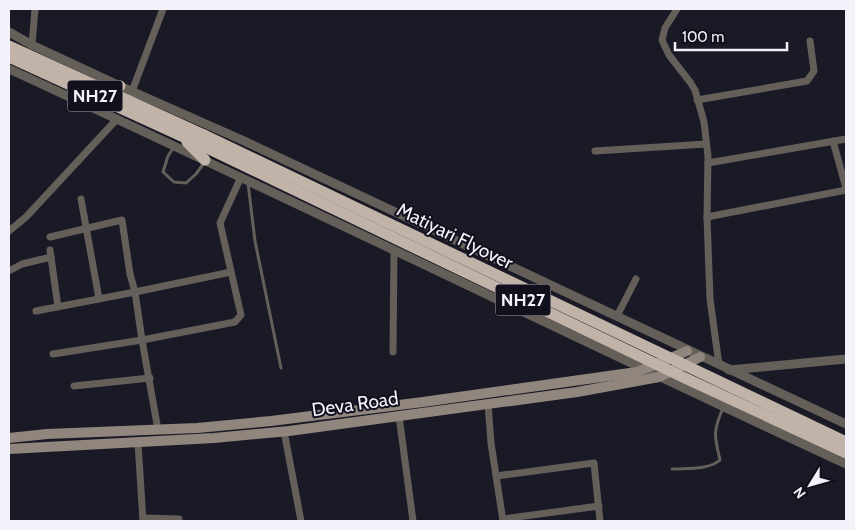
<svg xmlns="http://www.w3.org/2000/svg" width="855" height="530" viewBox="0 0 855 530" font-family="Cabin,sans-serif">
  <style>
    .lines { fill: none; stroke-linecap: round; stroke-linejoin: round }
    .service { stroke: #655f5a; stroke-width: 3 }
    .minor { stroke: #655f5a; stroke-width: 7 }
    .tertiary { stroke: #655f5a; stroke-width: 9 }
    .secondary { stroke: #90867e; stroke-width: 10 }
    .trunk { stroke: #c1b3a7; stroke-width: 11 }
    .trunk-bridge { stroke: #c1b3a7; stroke-width: 11 }
    .labels { text-anchor: middle; dominant-baseline: central; stroke-width: 4; stroke-linejoin: round; paint-order: stroke }
    .shield { fill: #12101c; stroke: #b0aeb8; stroke-width: 1 }
    .shield-label { font-size: 18px; font-weight: bold; fill: #f3f2fb }
    .street-label { font-size: 19px; fill: #f3f2fb; stroke: #12101c }
  </style>
  <rect width="100%" height="100%" fill="#1a1926"/>
  <g class="lines">
    <g class="service">
      <path d="M174,147L168,156L163,172L174,182L186,183L196,174L204,163"/>
      <path d="M248,183L255,241L281,368"/>
      <path d="M672,469C686,468 709,470 720,460C714,435 713,431 723,408"/>
    </g>
    <g class="minor">
      <path d="M677,9L665,28L662,40L669,55L690,82L695,90L704,122L708,156L707,217L710,299L719,365"/>
      <path d="M32,45L35,9"/>
      <path d="M131,94L163,9"/>
      <path d="M697,100L807,81L814,71L810,41"/>
      <path d="M833,141L846,188"/>
      <path d="M595,151L706,144"/>
      <path d="M708,163L846,139"/>
      <path d="M81,199L99,299"/>
      <path d="M707,217L846,190"/>
      <path d="M9,231L26,217L117,119"/>
      <path d="M50,237L122,220L130,274L135,292L231,272"/>
      <path d="M50,250L58,307"/>
      <path d="M9,271L22,264L51,257"/>
      <path d="M36,311L135,292L142,340L53,354"/>
      <path d="M617,316L636,279"/>
      <path d="M393,352L394,251"/>
      <path d="M74,386L150,378"/>
      <path d="M488,403L491,443L503,521"/>
      <path d="M399,416L413,521"/>
      <path d="M158,430L142,340L235,322L241,315L220,223L241,177"/>
      <path d="M284,431L301,521"/>
      <path d="M138,443L143,521"/>
      <path d="M496,476L594,463L600,521"/>
      <path d="M143,518L179,519V521"/>
      <path d="M503,519L599,506"/>
    </g>
    <g class="tertiary">
      <path d="M9,32L32,45L120,86L242,140L846,424"/>
      <path d="M9,69C289,198 566,334 846,464"/>
      <path d="M729,370L846,359"/>
    </g>
    <g class="secondary">
      <path d="M9,438L47,434L197,428L271,421L423,402L637,372L687,351"/>
      <path d="M9,449L214,438L289,431L577,392L659,377L700,357"/>
    </g>
    <g class="trunk">
      <path d="M9,46L204,135"/>
      <path d="M9,57L201,145"/>
      <path d="M102,89L120,86"/>
      <path d="M187,142L205,160"/>
    </g>
    <g class="trunk-bridge">
      <path d="M204,135L846,442"/>
      <path d="M201,145L685,378L846,453"/>
    </g>
  </g>
  <g class="labels">
    <g class="shield">
      <rect x="67.5" y="80.5" width="55" height="31" rx="4"/>
      <rect x="495.5" y="284.5" width="55" height="31" rx="4"/>
    </g>
    <g class="shield-label">
      <text x="95" y="96">NH27</text>
      <text x="523" y="300">NH27</text>
    </g>
    <g class="street-label">
      <text transform="translate(455 236) rotate(26)">Matiyari Flyover</text>
      <text transform="translate(355 404) rotate(-8)">Deva Road</text>
    </g>
  </g>
  <rect width="855" height="530" fill="none" stroke="#f3f2fb" stroke-width="20"/>
  <g transform="translate(810 485) rotate(233)" stroke="#12101c" stroke-width="4" paint-order="stroke">
  <path d="M0-4L9 19L0 12L-9 19Z" fill="#f3f2fb"/>
  <text y="-8" font-size="14" font-weight="bold" text-anchor="middle" fill="#f3f2fb">N</text>
  </g>
  <path d="M675 42v8h112v-8" fill="none" stroke="#f3f2fb" stroke-width="2.5"/>
  <text x="682" y="42" font-size="15" fill="#f3f2fb" stroke="#12101c" stroke-width="4" paint-order="stroke">100 m</text>
</svg>
